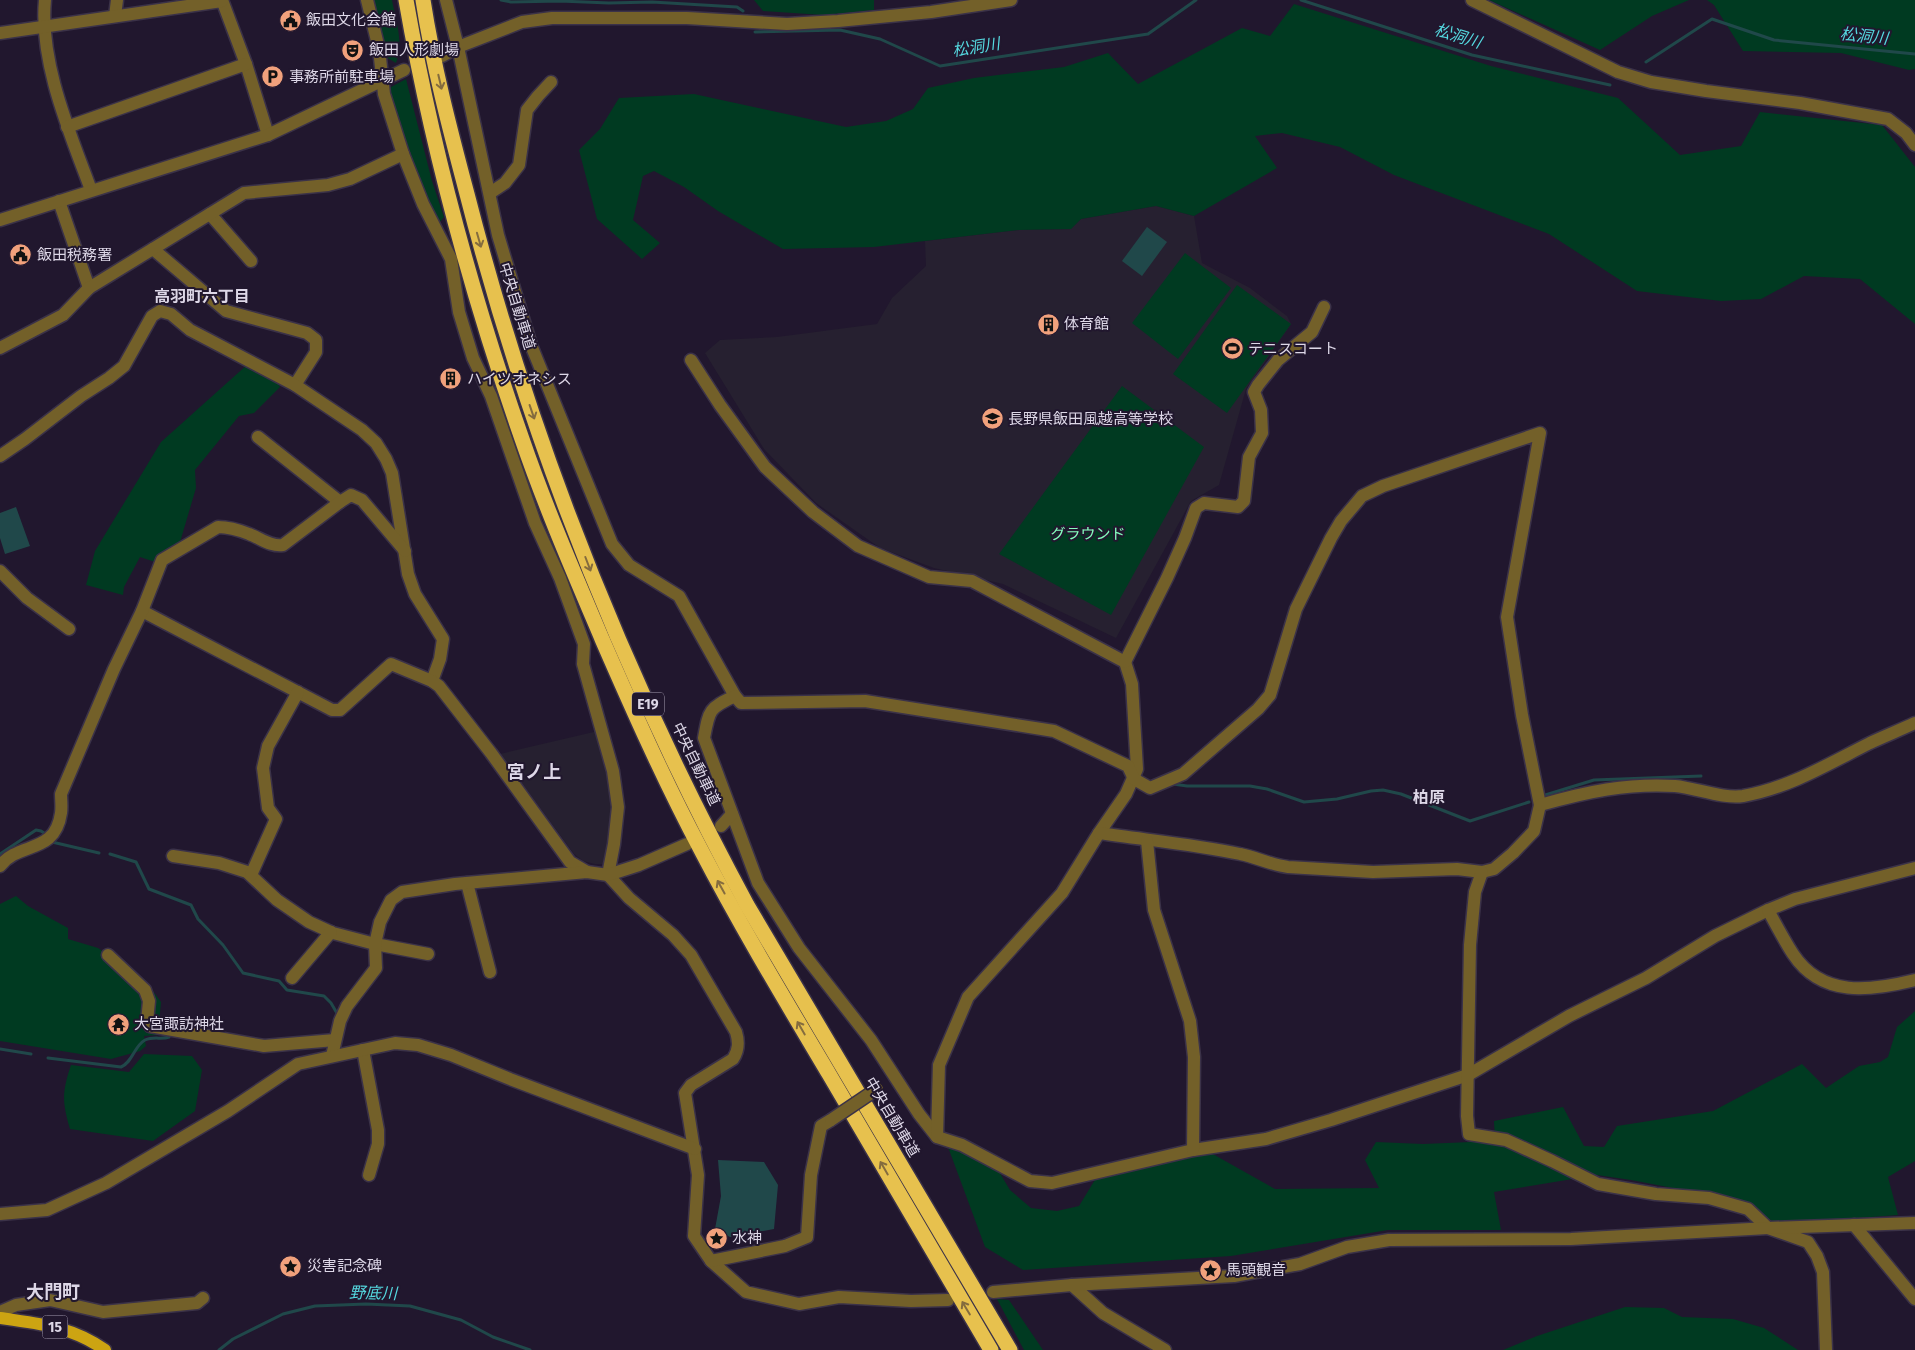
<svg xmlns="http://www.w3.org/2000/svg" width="1915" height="1350" viewBox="0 0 1915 1350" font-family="'Fira Sans','Noto Sans JP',sans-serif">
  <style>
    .education { fill: #262030 }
    .green { fill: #003a21 }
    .water { fill: #20484a }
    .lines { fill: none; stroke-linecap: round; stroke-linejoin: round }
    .stream { stroke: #20484a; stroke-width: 3 }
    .minor-casing { stroke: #3b3248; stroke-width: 15 }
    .major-casing { stroke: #3b3248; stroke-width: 15 }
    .highway-casing { stroke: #3b3248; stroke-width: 18 }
    .minor { stroke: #736029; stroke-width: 12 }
    .major { stroke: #cca412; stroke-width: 12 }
    .highway { stroke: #e7c14e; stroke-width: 15 }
    .minor-bridge-casing { stroke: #3b3248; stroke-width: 15; stroke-linecap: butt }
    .minor-bridge { stroke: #736029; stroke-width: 12 }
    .oneway { stroke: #846c3e }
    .labels { text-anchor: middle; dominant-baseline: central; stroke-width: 4; stroke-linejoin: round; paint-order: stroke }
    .shield { fill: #21172e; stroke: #a59db0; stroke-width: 1 }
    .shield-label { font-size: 14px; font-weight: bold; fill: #ddd7e7 }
    .poi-label { font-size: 15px; fill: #ddd7e7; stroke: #21172e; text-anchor: start }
    .street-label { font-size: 15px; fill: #ddd7e7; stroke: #21172e }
    .park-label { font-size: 15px; fill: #85febe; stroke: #21172e }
    .water-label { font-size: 16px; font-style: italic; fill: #55d9e0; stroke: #21172e }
    .neighbourhood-label { font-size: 16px; font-weight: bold; fill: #ddd7e7; stroke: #21172e }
    .quarter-label { font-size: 18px; font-weight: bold; fill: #ddd7e7; stroke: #21172e }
  </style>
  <rect width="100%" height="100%" fill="#21172e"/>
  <g class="education">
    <path d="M1156,206L1194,216L1202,263L1250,288L1287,316L1291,324L1246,389L1219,485L1191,501L1116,638L1003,584L934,568L880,548L816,503L764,449L705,353L720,340L777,337L877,324L892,298L926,266L925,241L1019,230L1070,229L1081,219Z"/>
    <path d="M598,731L613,809L605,864H595L583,861L574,854L500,754Z"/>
  </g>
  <g class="green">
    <path d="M374,0H392C396,21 404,43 396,63L386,57Z"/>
    <path d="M754,0H874V10L823,15L763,11Z"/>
    <path d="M1489,0H1689L1652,16L1600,50Z"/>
    <path d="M1707,0H1915V69L1909,70L1841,53L1743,51L1714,5Z"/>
    <path d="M1294,4L1491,66L1618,98L1680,155L1741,146L1760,112L1882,125L1915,167V324L1860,279L1804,276L1761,299L1721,301L1637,291L1549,234L1394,175L1340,147L1282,133L1255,136L1277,168L1194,216L1156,206L1081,219L1071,229L1019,230L874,247L783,249L718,211L684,187L654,171L643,176L633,220L660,243L642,259L597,219L579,150L600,129L619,98L694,94L846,127L886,121L913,109L928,88L974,78L1064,67L1108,53L1138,84L1242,28L1270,36Z"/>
    <path d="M406,79L432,181L444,217L439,223L424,190L389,95L391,87Z"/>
    <path d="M1185,253L1231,288L1178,359L1132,323Z"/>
    <path d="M1237,285L1291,324L1227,413L1173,374Z"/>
    <path d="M248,364L277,380L280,387L254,413L239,416L195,470L196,488L178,549L164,565L140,557L124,587L123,595L86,585L95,551L161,442Z"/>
    <path d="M1122,386L1204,447L1111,615L999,554Z"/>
    <path d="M16,896L28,906L68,928V939L98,948L145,980L161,1002L158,1035L144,1036L146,1046L140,1051L111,1059L0,1041V904Z"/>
    <path d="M1915,1011V1161L1888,1177L1898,1215L1777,1224L1741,1201L1631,1180L1597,1175L1494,1192L1501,1230H1388L1231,1256L1023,1270L985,1247L948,1147L964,1151L995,1165L1010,1190L1031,1208L1057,1211L1079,1206L1096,1178L1211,1153L1275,1189L1379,1188L1365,1160L1376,1142L1423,1144L1495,1141L1494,1121L1563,1107L1584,1146L1604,1147L1617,1126L1713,1111L1802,1064L1826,1088L1859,1066L1880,1062L1888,1057L1897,1027Z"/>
    <path d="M144,1054L192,1056L202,1070L195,1111L153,1141L70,1129C62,1101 62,1092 71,1065L129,1072Z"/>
    <path d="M997,1299L1009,1300L1043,1350H1024Z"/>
    <path d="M1625,1307L1664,1308L1682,1317L1733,1319L1764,1328L1798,1350H1503L1537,1336Z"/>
  </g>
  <g class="water">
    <path d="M1147,227L1167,242L1142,276L1122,261Z"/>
    <path d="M16,507L30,546L5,554L0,538V513Z"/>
    <path d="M718,1160L764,1162L778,1185L774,1229L730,1237L715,1229L721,1196Z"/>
  </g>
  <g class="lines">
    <g class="stream">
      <path d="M501,0L511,2L560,1L609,3L652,2L737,7L743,11"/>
      <path d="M1301,0L1472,55L1610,85"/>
      <path d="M755,32L840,30L880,39L940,66L1148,34L1196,0"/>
      <path d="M1646,62L1712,19L1774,40L1915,54"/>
      <path d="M1173,784L1187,786H1250L1267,789L1304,802L1337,799L1371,791L1383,790L1401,794L1470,821L1529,802"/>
      <path d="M1542,796L1594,780L1701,776"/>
      <path d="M52,842L99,853"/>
      <path d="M0,854L36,830L41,831L44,833"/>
      <path d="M110,854L136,862L149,889L191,905L198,919L223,945L243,973L279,981L287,990L324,996L331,1003L338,1015"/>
      <path d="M0,1049L31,1054"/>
      <path d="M48,1058L121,1067C133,1062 134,1046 145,1040C154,1036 162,1040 169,1037"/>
      <path d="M219,1350L233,1339L283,1314L315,1306L366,1304L410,1306L461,1320L493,1337L530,1350"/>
    </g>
    <defs>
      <g id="minor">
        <path d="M45,0C39,62 70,133 91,190"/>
        <path d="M222,0L246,64L268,135"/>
        <path d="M367,0L379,49L384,94L403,154L423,204L451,259L459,312L473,358L491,396L535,523L560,578L584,644L583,664L613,771L618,807L614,844L608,875"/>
        <path d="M446,0L458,47L498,235L531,345L612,544L629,565L679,596L735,696C709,708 709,710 704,738L758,883L799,948L871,1040L919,1114L937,1137L962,1145L1030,1181L1052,1183L1193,1150L1266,1139L1331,1120L1468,1075L1569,1016L1646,978L1715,936L1768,910L1795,899L1915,868"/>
        <path d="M1472,0L1618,72L1651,82L1706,91L1800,103L1888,119L1906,133L1915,145"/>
        <path d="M115,16L117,0"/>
        <path d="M0,33L222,1"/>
        <path d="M442,56L458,47L522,22L552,18H687L787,24L838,21L931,12L1011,0"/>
        <path d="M67,127L246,64"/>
        <path d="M490,193L505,183L519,165L527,110L538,96L551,82"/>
        <path d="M59,201L89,288"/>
        <path d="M210,214L251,261"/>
        <path d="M0,220L268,135L404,70"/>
        <path d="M153,249L226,311L307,333L316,340V352L295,385"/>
        <path d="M0,348L63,315L89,288L244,193L328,185L350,179L403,154"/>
        <path d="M691,360L720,405L765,467L813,512L858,546L929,577L972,581L1125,662L1132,684L1137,769L1126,794L1099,833L1062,893L968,997L939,1065L937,1137"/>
        <path d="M258,437L340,502"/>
        <path d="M0,456L25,439L81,396L109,378L124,366L152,316L160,311L171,314L190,330L295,385L362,430L376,443L386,459L392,473L408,574L415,594L443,639L440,659L432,681"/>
        <path d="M0,571L27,598L69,629"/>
        <path d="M142,611L332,710H340L391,664L432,681L439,686L491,753L570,862L587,872"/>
        <path d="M1125,662L1167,578L1185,538L1196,508L1204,503L1238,507L1244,501L1249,457L1262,433L1261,410L1254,392L1258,385L1278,360L1312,332L1324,307"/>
        <path d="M735,696L741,703L865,701L1054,731L1128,766L1134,779L1150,788L1183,774L1258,709L1270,695L1296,609L1331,538L1341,521L1362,496L1383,486L1540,433L1507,617L1522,715L1540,805L1534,831L1513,853L1494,869L1482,872L1457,869L1373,872L1288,867C1271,865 1256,857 1240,854C1193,844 1146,840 1099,833"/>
        <path d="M1540,805C1586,792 1627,783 1675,786C1696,788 1723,799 1743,796C1789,788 1828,764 1870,743C1885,736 1900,730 1915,723"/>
        <path d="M721,826L732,814"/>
        <path d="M1147,841L1154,910L1190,1021L1194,1057L1193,1150"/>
        <path d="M173,856L219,863L247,872L277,900L309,922L333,933L375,944L428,954"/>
        <path d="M0,866C19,841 55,855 61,813C62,807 61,800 61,794L114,669L142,611L162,560L218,527C229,527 239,530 249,534C260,538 271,547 283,545L340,502L351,495L362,500L405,551"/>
        <path d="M1482,872L1475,892L1470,945L1467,1116L1469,1134L1506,1140L1552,1161L1598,1184L1656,1194L1709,1198L1748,1209L1768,1228L1808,1242L1817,1256L1823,1272L1826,1350"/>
        <path d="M251,875L276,819L268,808L263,768L268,746L298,692"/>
        <path d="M608,875L629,898L673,935L691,955L736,1032C739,1042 739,1050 733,1059L691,1085L685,1093L698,1175L694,1236L711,1261L746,1292L799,1304L839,1297L911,1301L948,1300"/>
        <path d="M467,883L490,972"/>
        <path d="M1768,910C1776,925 1784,940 1793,954C1822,998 1870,991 1915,980"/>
        <path d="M108,955L145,990L149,1001L147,1022L150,1026L264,1046L335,1040"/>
        <path d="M292,978L331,932"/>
        <path d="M363,1050L378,1130V1144L369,1175"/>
        <path d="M332,1056L340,1021L347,1006L376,968L375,944L380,922L391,900L402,892L455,884L587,872L608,875L639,865L687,844"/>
        <path d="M0,1214L47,1210L106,1183L228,1111L298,1064L395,1043L418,1045L451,1055L510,1079L695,1149"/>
        <path d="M1854,1225L1915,1299"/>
        <path d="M711,1261L785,1246L807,1237L811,1175L821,1126L831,1120"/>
        <path d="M1072,1285L1103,1313L1165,1350"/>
        <path d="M993,1292L1072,1285L1234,1276L1300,1264L1347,1247L1389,1240L1571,1239L1768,1228L1915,1223"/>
        <path d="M0,1312L16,1305L50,1300L103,1312L197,1303L203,1298"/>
      </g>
      <path id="major" d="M0,1318C40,1324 71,1326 105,1350"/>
      <g id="highway">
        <path d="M406,0C432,149 472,296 522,439C545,506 574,573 602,639C633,710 664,780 700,848C740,925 785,1000 829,1074C883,1166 937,1258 991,1350"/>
        <path d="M423,0C433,65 450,130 467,194C530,440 626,681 747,905L1010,1350"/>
      </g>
    </defs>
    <use href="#minor" class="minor-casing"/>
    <use href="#major" class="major-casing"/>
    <use href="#highway" class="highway-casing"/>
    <use href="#minor" class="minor"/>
    <use href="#major" class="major"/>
    <use href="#highway" class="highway"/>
    <defs>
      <path id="minor-bridge" d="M831,1120L877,1089"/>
    </defs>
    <use href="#minor-bridge" class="minor-bridge-casing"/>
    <use href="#minor-bridge" class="minor-bridge"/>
  </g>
  <defs><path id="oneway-shaft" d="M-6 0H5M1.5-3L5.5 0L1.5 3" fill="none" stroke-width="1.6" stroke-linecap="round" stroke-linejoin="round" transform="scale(1.25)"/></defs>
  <g class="oneway">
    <use href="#oneway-shaft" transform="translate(440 82) rotate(77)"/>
    <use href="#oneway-shaft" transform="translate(479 240) rotate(74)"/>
    <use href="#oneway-shaft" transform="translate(532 412) rotate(71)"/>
    <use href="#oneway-shaft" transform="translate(588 564) rotate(69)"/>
    <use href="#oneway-shaft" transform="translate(721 887) rotate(-119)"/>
    <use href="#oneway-shaft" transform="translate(801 1028) rotate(-120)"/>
    <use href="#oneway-shaft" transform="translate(884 1168) rotate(-120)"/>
    <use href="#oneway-shaft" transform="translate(966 1308) rotate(-121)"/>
  </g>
  <defs>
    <symbol id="civic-disc" viewBox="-11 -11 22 22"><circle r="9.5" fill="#f1a17c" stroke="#21172e"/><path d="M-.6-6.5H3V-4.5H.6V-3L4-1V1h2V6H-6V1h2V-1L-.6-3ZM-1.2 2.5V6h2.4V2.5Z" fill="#111"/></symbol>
    <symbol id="theatre-disc" viewBox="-11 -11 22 22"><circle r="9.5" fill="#f1a17c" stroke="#21172e"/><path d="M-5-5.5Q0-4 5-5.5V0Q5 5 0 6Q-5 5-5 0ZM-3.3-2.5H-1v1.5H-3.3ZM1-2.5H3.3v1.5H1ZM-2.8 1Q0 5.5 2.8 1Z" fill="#111"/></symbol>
    <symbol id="parking-disc" viewBox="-11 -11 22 22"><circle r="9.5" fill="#f1a17c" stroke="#21172e"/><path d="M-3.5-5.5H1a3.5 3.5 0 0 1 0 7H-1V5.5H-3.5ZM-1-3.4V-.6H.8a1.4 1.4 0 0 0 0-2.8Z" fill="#111"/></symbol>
    <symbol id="building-disc" viewBox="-11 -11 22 22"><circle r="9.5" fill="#f1a17c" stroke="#21172e"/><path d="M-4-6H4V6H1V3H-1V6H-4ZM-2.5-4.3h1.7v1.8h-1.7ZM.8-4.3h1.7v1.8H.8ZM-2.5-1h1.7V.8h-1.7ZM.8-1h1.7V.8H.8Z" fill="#111"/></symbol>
    <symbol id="stadium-disc" viewBox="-11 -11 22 22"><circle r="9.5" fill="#f1a17c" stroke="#21172e"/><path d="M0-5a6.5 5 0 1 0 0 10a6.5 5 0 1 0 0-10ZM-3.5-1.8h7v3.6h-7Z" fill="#111"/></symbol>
    <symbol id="school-disc" viewBox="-11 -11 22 22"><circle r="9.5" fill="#f1a17c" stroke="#21172e"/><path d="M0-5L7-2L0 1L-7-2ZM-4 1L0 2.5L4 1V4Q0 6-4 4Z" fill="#111"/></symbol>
    <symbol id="temple-disc" viewBox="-11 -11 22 22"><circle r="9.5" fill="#f1a17c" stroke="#21172e"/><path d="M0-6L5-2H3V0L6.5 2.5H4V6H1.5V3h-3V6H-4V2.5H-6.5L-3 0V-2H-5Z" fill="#111"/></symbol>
    <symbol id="sight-disc" viewBox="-11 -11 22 22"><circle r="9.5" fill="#f1a17c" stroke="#21172e"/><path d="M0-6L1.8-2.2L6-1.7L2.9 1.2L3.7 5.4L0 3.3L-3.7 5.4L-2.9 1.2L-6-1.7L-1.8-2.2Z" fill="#111"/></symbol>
  </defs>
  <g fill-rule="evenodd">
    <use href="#civic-disc" x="278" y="8" width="25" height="25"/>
    <use href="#theatre-disc" x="340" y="38" width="25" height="25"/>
    <use href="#parking-disc" x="260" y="64" width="25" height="25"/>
    <use href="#civic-disc" x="8" y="242" width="25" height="25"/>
    <use href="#building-disc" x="1036" y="312" width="25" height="25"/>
    <use href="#stadium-disc" x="1220" y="336" width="25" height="25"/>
    <use href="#building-disc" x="438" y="366" width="25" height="25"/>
    <use href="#school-disc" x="980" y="406" width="25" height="25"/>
    <use href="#temple-disc" x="106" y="1012" width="25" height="25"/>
    <use href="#sight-disc" x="704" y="1226" width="25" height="25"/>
    <use href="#sight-disc" x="278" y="1254" width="25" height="25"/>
    <use href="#sight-disc" x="1198" y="1258" width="25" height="25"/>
  </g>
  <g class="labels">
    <g class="shield">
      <rect x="632" y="692.5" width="32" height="23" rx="4"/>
      <rect x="42.5" y="1315.5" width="25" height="23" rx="4"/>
    </g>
    <g class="shield-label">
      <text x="648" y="704">E19</text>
      <text x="55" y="1327">15</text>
    </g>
    <g class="poi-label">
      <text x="306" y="20">飯田文化会館</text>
      <text x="369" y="50">飯田人形劇場</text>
      <text x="289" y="77">事務所前駐車場</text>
      <text x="37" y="255">飯田税務署</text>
      <text x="1064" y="324">体育館</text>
      <text x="1248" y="349">テニスコート</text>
      <text x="467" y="379">ハイツオネシス</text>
      <text x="1008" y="419">長野県飯田風越高等学校</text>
      <text x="134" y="1024">大宮諏訪神社</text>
      <text x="732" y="1238">水神</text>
      <text x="307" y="1266">災害記念碑</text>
      <text x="1226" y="1270">馬頭観音</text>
    </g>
    <g class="street-label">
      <text transform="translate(517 306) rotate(73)">中央自動車道</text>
      <text transform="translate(696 764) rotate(64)">中央自動車道</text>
      <text transform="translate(892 1117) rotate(59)">中央自動車道</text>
    </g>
    <g class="park-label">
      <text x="1088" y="534">グラウンド</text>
    </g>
    <g class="water-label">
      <text transform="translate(1458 36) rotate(17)">松洞川</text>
      <text transform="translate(1864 36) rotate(6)">松洞川</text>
      <text transform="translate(976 47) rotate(-9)">松洞川</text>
      <text transform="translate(373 1293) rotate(1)">野底川</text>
    </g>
    <g class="neighbourhood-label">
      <text x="202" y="296">高羽町六丁目</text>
      <text x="1429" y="797">柏原</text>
    </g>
    <g class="quarter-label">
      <text x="534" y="772">宮ノ上</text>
      <text x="53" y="1292">大門町</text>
    </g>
  </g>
</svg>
